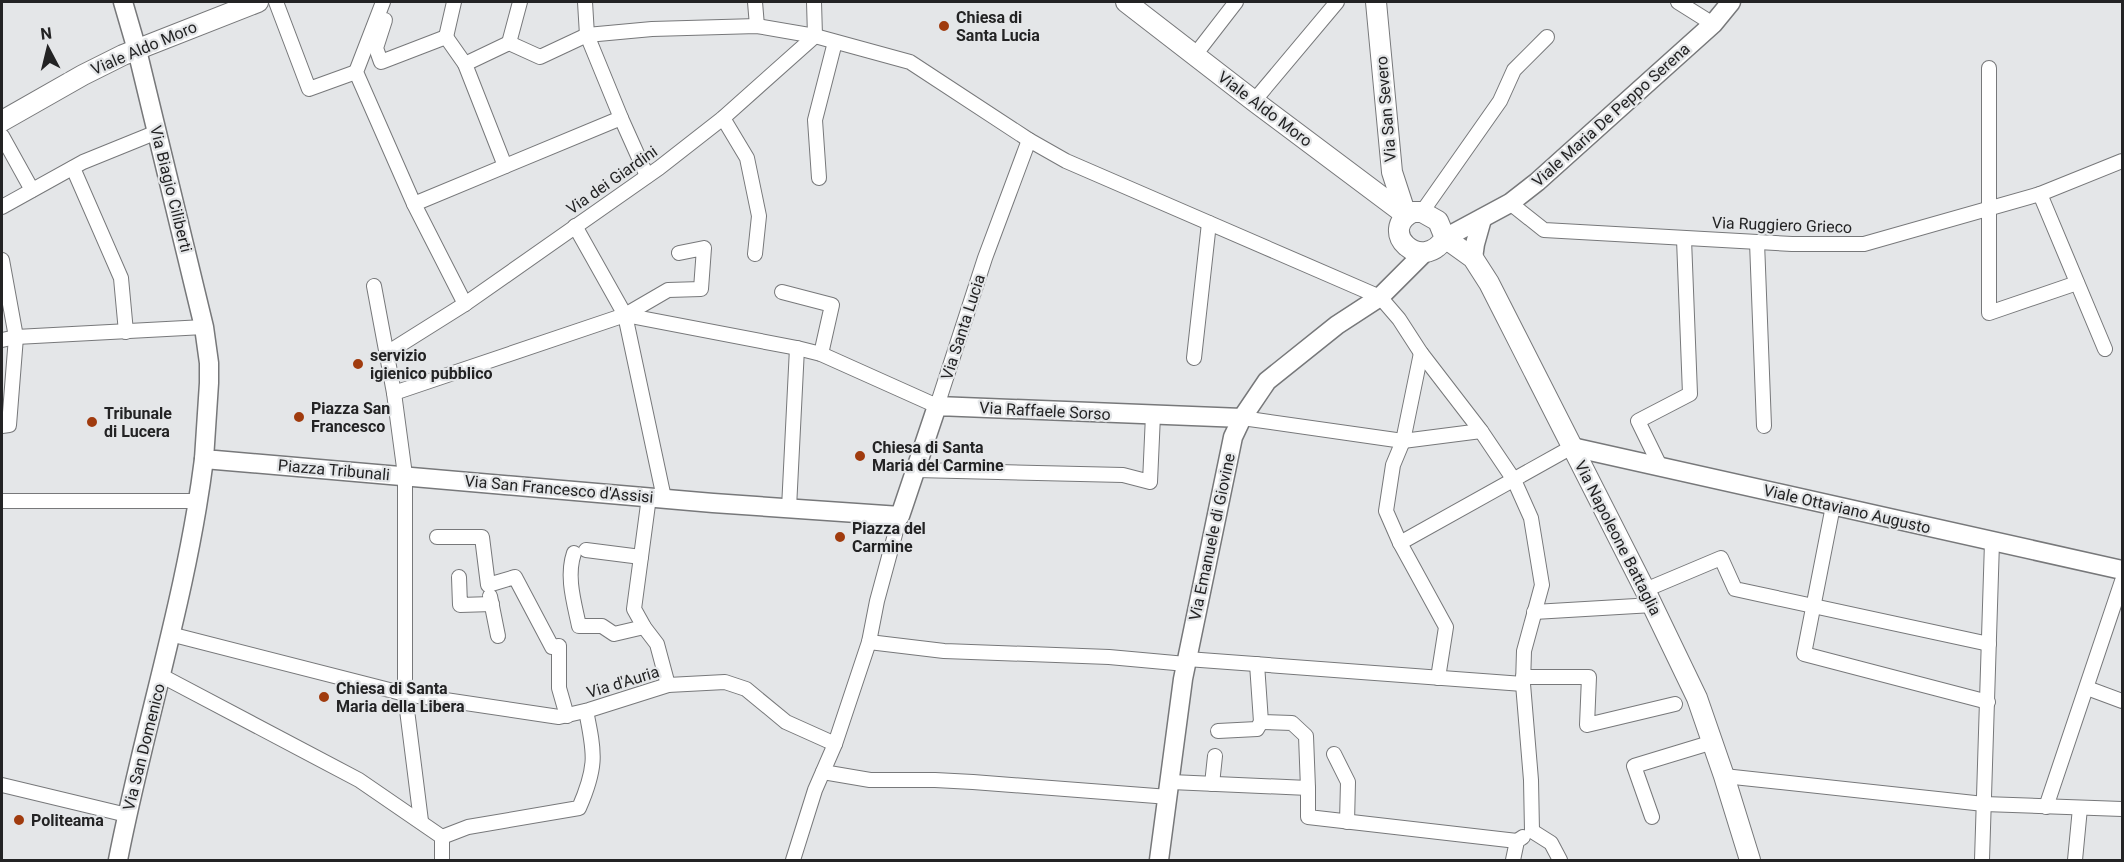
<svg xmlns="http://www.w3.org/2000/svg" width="2124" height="862" viewBox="0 0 2124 862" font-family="Roboto,sans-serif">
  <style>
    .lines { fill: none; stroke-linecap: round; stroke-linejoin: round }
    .minor-casing { stroke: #77787a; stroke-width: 16 }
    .tertiary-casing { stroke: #77787a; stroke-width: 21 }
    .secondary-casing { stroke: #77787a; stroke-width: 22 }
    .minor { stroke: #fff; stroke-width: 14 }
    .tertiary { stroke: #fff; stroke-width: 18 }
    .secondary { stroke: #fff; stroke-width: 20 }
    .poi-dot { fill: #a03b0e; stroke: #e4e6e8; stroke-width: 2 }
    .labels { text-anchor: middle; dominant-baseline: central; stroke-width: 4.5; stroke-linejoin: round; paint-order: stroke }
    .poi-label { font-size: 16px; font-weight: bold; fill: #232324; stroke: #e4e6e8; text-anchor: start }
    .street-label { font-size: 16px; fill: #232324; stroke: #e4e6e8 }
  </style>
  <rect width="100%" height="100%" fill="#e4e6e8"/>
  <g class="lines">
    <defs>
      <g id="minor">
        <path d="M276,2L309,89L356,72"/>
        <path d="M383,2L356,72L414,204L465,304"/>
        <path d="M585,2L587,35L621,118L647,176"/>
        <path d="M755,2L757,26"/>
        <path d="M1678,2L1713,24"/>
        <path d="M385,20L376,48L381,62L446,37"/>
        <path d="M446,37L465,64L505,166"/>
        <path d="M446,37L454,2"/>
        <path d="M509,43L520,2"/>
        <path d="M1195,55L1236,2"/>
        <path d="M465,64L509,43L540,57L587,35L652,29L757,26L815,36L910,62L1029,140L1066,161L1380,297L1399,319L1421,353L1481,431L1514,480L1531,518L1542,585L1524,651L1523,684L1531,780L1532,831"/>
        <path d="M1989,68V313L2077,283"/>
        <path d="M1254,101L1337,2"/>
        <path d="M723,118L747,158L759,216L755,254"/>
        <path d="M2,136L32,190"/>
        <path d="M73,168L121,278L126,332"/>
        <path d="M819,178L815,120L835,42"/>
        <path d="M2040,194L2105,349"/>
        <path d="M1510,203L1544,230L1792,244H1864L2040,194L2122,161"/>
        <path d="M414,204L621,118"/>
        <path d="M2,207L83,162L157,132"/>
        <path d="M1422,212L1500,101L1514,70L1547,37"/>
        <path d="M575,226L625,315L664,498"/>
        <path d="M1757,242L1764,426"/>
        <path d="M2,260L16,337L9,425L2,426"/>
        <path d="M374,286L394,393L405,475V694L421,821"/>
        <path d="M782,292L832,305L821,354"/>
        <path d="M625,315L668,290L701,289L704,248L679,253"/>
        <path d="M2,340L16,337L204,327"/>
        <path d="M387,353L465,304L659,168L723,118L815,36L814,2"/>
        <path d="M1421,353L1403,441L1393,465L1386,511L1400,543L1446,627L1438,678"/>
        <path d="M1194,358L1209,223"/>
        <path d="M394,393L625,315L797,348L821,354L937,406L985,258L1029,140"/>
        <path d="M1242,418L1403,441L1481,431"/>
        <path d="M1660,466L1638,421L1690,394L1684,239"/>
        <path d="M916,470L1123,475L1150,482L1153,415"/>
        <path d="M649,497L634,609L644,627L657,644L668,685"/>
        <path d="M2,501H199"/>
        <path d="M1833,506L1804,654L1988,702"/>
        <path d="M789,508L797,348"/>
        <path d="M437,537H482L488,585L515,577L552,647L559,646V688L567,716"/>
        <path d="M1400,543L1572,447"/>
        <path d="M586,550L641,557"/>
        <path d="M574,553C566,576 574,602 579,626H602L614,634L644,627"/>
        <path d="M459,577L460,605L492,604"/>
        <path d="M1645,590L1721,558L1735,589L1989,644"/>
        <path d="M490,596L498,636"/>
        <path d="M1534,612L1653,605"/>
        <path d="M170,634L405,694L559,717L589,710L668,685L725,682L746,689L786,722L835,744"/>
        <path d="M869,642L944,651L1109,657L1186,664"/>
        <path d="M1187,659L1523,684"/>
        <path d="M1257,664L1261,722L1292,723L1306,736L1308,788"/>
        <path d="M162,676L359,780L442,837V860"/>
        <path d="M1523,677H1589L1587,725L1675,704"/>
        <path d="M2087,688L2122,701"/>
        <path d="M1218,731L1257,729L1261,722"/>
        <path d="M1334,754L1348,782L1347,822"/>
        <path d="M823,772L870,780H935L973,782L1169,797"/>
        <path d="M1724,776L1984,804L2122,809"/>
        <path d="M1171,782L1308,788V817L1517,841"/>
        <path d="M1212,784L1215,756"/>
        <path d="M2,785L127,815"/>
        <path d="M2046,807L2122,581"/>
        <path d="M1652,817L1634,766L1713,742"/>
        <path d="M1532,831L1551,843L1560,860"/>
        <path d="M442,837L468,827L579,808C597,767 595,754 586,711"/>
        <path d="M793,860L815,790L835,744L869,642L877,601L900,516"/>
        <path d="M1513,860L1517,841L1523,837"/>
        <path d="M1982,860L1992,542"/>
        <path d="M2075,860L2080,808"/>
      </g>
      <g id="tertiary">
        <path d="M123,2L137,50L204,327L209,363V383L204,459L713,503L900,516L937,406L1242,418"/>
        <path d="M1445,238L1510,203L1537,182L1713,24L1731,2"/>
        <path d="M1473,258L1475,244L1482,219"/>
        <path d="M1572,447L2122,570"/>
        <path d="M118,860C144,726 187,595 204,459"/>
        <path d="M1159,860L1183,679L1233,437L1242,418L1267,381L1337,325L1380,297L1423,254"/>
      </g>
      <g id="secondary">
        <path d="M1126,2L1254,101L1406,215"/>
        <path d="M1376,2L1392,172L1406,215"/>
        <path d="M2,121L83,75L123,55L258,2"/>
        <path d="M1413,212H1422L1438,221L1445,238C1421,275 1376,230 1413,212Z"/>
        <path d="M1445,238L1473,258L1489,283L1645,590L1697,698L1724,776L1750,860"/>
      </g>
    </defs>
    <use href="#minor" class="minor-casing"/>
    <use href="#tertiary" class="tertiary-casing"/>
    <use href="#secondary" class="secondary-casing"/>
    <use href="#minor" class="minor"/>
    <use href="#tertiary" class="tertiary"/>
    <use href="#secondary" class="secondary"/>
  </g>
  <g class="poi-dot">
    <circle cx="944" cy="26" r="6"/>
    <circle cx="358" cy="364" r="6"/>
    <circle cx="299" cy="417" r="6"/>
    <circle cx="92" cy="422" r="6"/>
    <circle cx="860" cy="456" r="6"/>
    <circle cx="840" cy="537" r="6"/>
    <circle cx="324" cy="697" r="6"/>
    <circle cx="19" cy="820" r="6"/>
  </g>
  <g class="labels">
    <g class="poi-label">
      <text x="956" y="17">Chiesa di<tspan x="956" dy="18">Santa Lucia</tspan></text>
      <text x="370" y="355">servizio<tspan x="370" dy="18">igienico pubblico</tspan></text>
      <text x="311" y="408">Piazza San<tspan x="311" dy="18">Francesco</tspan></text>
      <text x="104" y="413">Tribunale<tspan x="104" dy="18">di Lucera</tspan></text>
      <text x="872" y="447">Chiesa di Santa<tspan x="872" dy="18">Maria del Carmine</tspan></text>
      <text x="852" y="528">Piazza del<tspan x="852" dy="18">Carmine</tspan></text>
      <text x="336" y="688">Chiesa di Santa<tspan x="336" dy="18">Maria della Libera</tspan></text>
      <text x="31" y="820">Politeama</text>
    </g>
    <g class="street-label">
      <text transform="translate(144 48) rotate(-23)">Viale Aldo Moro</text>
      <text transform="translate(1265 109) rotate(37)">Viale Aldo Moro</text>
      <text transform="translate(1386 109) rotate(-95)">Via San Severo</text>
      <text transform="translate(1611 115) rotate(-42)">Viale Maria De Peppo Serena</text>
      <text transform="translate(612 180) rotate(-35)">Via dei Giardini</text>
      <text transform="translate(171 189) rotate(76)">Via Biagio Ciliberti</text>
      <text transform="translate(1782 225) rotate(2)">Via Ruggiero Grieco</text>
      <text transform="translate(963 327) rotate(-72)">Via Santa Lucia</text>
      <text transform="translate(1045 411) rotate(3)">Via Raffaele Sorso</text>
      <text transform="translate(334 470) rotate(5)">Piazza Tribunali</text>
      <text transform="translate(559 489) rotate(5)">Via San Francesco d'Assisi</text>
      <text transform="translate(1847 509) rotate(13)">Viale Ottaviano Augusto</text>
      <text transform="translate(1212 537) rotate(-78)">Via Emanuele di Giovine</text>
      <text transform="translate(1618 538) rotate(63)">Via Napoleone Battaglia</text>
      <text transform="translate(623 682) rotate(-17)">Via d'Auria</text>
      <text transform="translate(144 747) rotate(-76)">Via San Domenico</text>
    </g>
  </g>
  <rect width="2124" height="862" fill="none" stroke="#232324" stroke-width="6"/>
  <g transform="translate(48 48) rotate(353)" stroke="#e4e6e8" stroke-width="4.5" paint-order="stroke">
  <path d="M0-4.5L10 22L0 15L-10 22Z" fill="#232324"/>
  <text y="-9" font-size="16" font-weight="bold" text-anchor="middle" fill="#232324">N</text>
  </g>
</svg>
